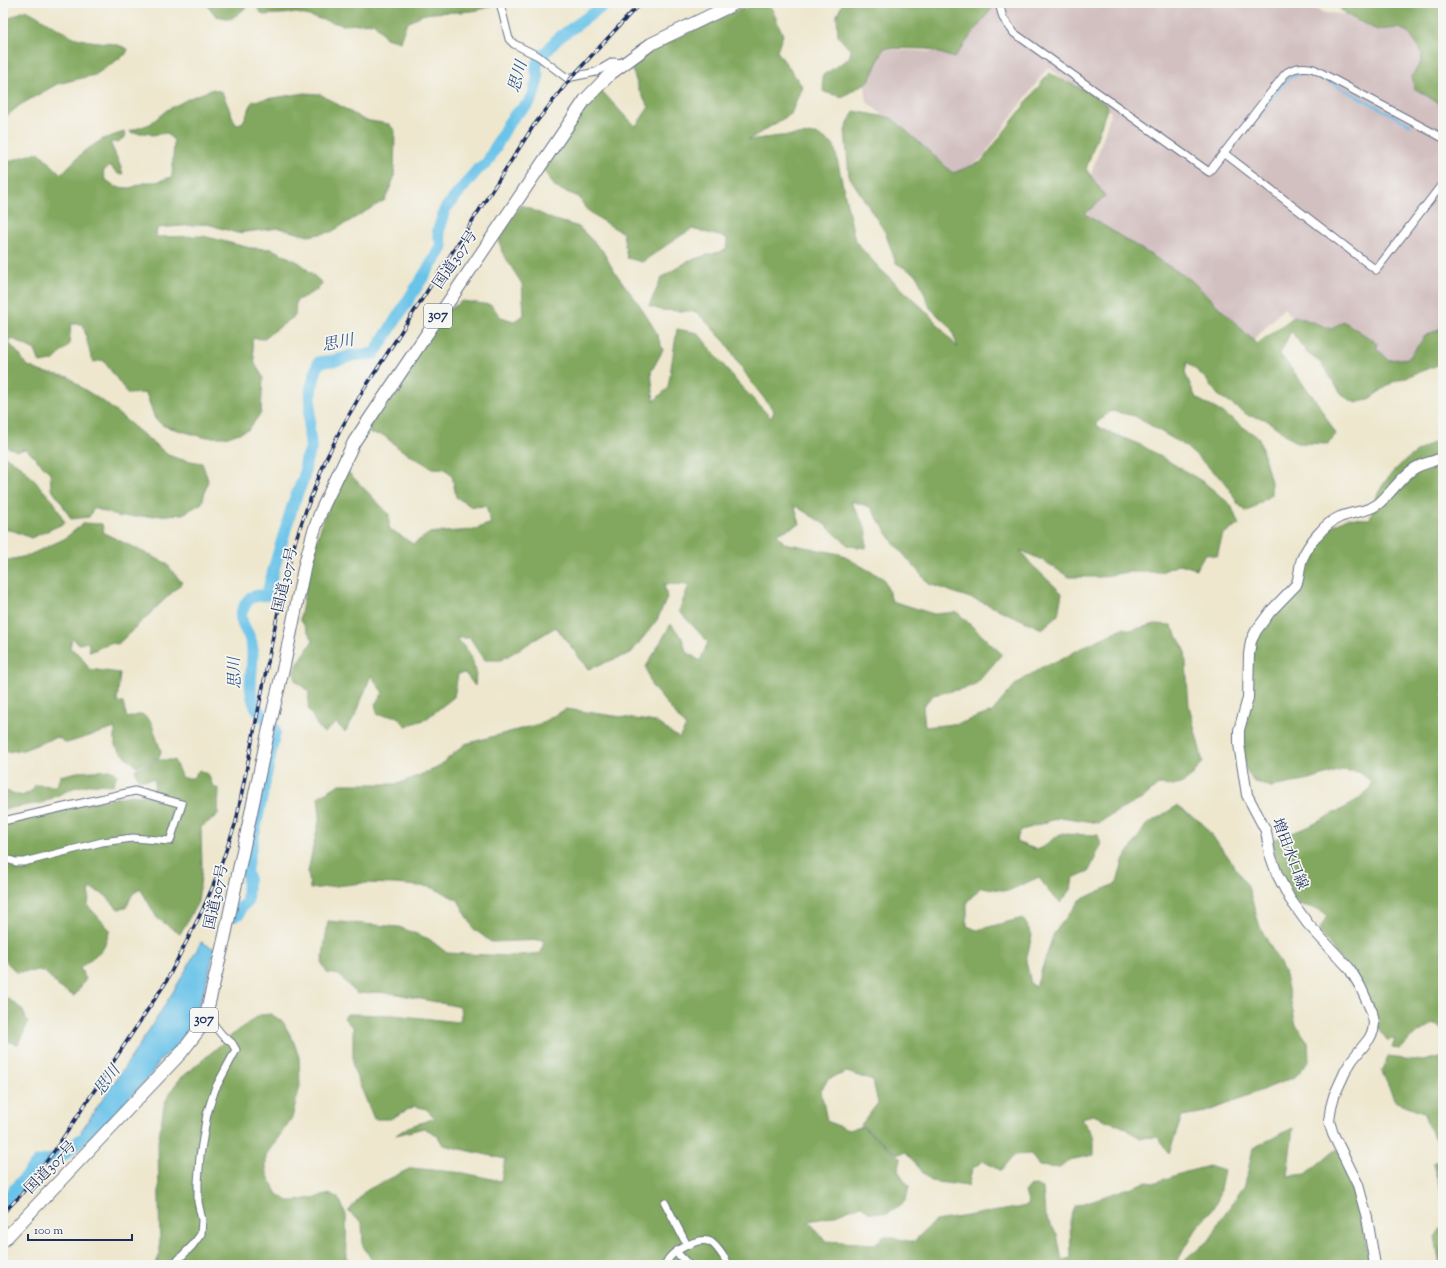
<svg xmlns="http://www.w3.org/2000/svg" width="1446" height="1268" viewBox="0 0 1446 1268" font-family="'Sorts Mill Goudy','Noto Serif JP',serif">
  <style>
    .industrial { fill: #d2bfc0 }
    .forest { fill: #82a85f; stroke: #4e6c5e }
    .water { fill: #6bc3e9; stroke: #4379a4 }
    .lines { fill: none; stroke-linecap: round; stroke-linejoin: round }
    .stream { stroke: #6bc3e9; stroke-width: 2 }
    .river { stroke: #6bc3e9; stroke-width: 12 }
    .street-casing { stroke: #656f85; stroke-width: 9 }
    .secondary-casing { stroke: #656f85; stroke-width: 12 }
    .highway-casing { stroke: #656f85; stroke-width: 14 }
    .street { stroke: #fff; stroke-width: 7 }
    .secondary { stroke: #fff; stroke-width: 10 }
    .highway { stroke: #fff; stroke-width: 12 }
    .rail-casing { stroke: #1b2f5e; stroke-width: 3.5 }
    .rail { stroke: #f6f6f2; stroke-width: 2; stroke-dasharray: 6; stroke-linecap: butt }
    .labels { text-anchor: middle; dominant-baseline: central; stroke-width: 3.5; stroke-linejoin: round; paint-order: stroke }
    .shield { fill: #f6f6f2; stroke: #5d6b8a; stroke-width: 1 }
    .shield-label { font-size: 14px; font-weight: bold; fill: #1b2f5e }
    .street-label { font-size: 15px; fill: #1b2f5e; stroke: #f6f6f2 }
    .water-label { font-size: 16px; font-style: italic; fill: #2f5481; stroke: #f6f6f2 }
  </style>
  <rect width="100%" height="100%" fill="#f6f6f2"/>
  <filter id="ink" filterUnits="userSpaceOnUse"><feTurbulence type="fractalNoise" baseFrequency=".025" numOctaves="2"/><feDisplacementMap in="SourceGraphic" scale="8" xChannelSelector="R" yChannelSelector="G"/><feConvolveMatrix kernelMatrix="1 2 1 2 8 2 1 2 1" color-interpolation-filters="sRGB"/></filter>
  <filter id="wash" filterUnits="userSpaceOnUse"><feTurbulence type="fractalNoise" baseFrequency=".012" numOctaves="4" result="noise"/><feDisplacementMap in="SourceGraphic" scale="16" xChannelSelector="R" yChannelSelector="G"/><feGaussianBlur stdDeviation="0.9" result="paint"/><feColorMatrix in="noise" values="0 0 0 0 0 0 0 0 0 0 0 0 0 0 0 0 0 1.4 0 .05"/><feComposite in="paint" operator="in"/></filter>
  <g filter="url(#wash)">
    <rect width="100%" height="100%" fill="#eee7ce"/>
    <path class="industrial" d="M986,3H1300L1326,13L1345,14L1377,30L1399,28L1408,32L1422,52L1421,62L1412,76L1443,103V329L1408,361L1389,366L1344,320L1330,335L1293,320L1284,308L1252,342L1085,216L1103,194L1091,175L1111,112L1048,67L981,159L954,177L867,102L865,84L881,49L951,53Z"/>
    <g class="forest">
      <path d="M206,3H252L231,19L216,16Z"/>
      <path d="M253,3H496C475,16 449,10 426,14C419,15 412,21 406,24L400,42L386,38L374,23L343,25L297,13L263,15Z"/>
      <path d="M764,3L772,9L783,35L777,51L802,86L791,114L748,140L780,136L816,134L834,145L855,241L880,269L926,311L958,348L951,328L930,308L917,275L896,263L885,232L849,176L845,130L854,111L892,118L953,173L981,162L1049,73L1088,92L1108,106L1086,169L1105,196L1085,214L1191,280L1257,344L1295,316L1332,329L1343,321L1377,343V349L1389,360L1409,358L1425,336L1443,327V363L1393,382L1369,399L1356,403L1343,396L1320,362L1307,353L1291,331L1280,354L1317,402L1336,434L1328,444L1297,443L1265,419L1249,416L1218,395L1204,377L1187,362L1185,373L1196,398L1223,413L1259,438L1271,482V495L1247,512L1238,504L1226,483L1185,446L1135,416L1111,411L1095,424L1104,430L1143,446L1205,483L1231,505L1239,525L1223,534L1217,556L1205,554L1196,569L1180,564L1161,572H1127L1100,577H1069L1044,561L1020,550L1031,564L1062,593L1058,615L1042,629L982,602L929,584L893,542L870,507L851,501L867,531L866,548L849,546L824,524L794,505L800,524L777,534L784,543L840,554L884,579L892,601L934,614L957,612L992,645L1002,654L977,683L966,688L933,695L923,706L925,727L961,723L992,712L1015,685L1045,665L1059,661L1081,648L1123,628L1132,630L1155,624L1171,625L1185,650L1189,706L1203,762C1188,781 1184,788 1158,785L1142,799L1114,813L1099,823L1061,817L1020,831L1016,842L1038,850L1060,834L1098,835L1101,845L1089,871L1073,878L1071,890L1060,903L1050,893L1039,877L1008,891L981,887L967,902V926L977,930L1023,918L1032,935L1026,961L1031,984L1036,987L1054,933L1080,900L1117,883L1123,861L1146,825L1177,806L1202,823L1227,855L1248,887L1260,927L1284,971L1296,1025L1308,1042L1309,1061L1295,1077L1206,1112L1182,1116L1169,1154L1158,1137L1140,1138L1123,1127L1093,1115L1081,1118L1094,1137V1155L1069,1160L1060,1168L1039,1166L1031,1154L1014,1155L1001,1171L983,1161L972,1169L968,1186L930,1181L906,1152L897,1154L861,1125L878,1103L873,1081L847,1072L828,1079L821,1091L827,1121L848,1130L862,1127L901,1159L898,1171L909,1186L906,1201L888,1213L868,1212L861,1205L830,1217L809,1221L825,1241L875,1244L884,1236L913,1242L935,1221L1017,1208L1029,1205L1025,1192L1031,1185L1043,1188L1045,1216L1057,1234L1062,1260L1071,1258L1070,1220L1075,1206L1147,1182L1153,1183L1186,1172L1209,1166L1224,1171L1217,1203L1197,1228L1176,1263L1183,1262L1211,1238L1221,1219L1245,1185L1253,1148L1293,1128L1287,1176L1306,1174L1337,1148L1358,1189L1369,1263L1351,1265L1329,1262L1326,1265H375L363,1246L362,1222L348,1212L365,1191L411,1168L464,1173L501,1181L505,1159L443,1145L437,1135L424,1128L396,1135L408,1127L435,1118L426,1109L415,1106L390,1119H374L353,1068V1028L344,1018L347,1014L394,1015L458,1022L461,1018L460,1007L397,994L376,992L357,994L339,975L327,973L322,963L328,921L399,927L429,939L447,953L509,956L541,953L544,940L491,942L474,929L458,900L431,887L395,884L362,883L310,889L308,871L320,816L318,797L340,784H398L437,768L465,744L539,724L566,709L656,722L679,738L686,727L651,685L646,667L671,624L682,638L686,651L700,661L708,642L679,611L689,585L664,584L667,598L657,620L631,653L588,669L556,627L501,660H485L470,638H456L469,652L476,671L475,686L465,673L458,674L454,697L426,719L406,726L396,716L378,715L375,704L383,693L371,675L357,712L345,732L336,723L324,733L317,725L308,708L309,692L296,681L294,670L313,640L300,619L310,566L323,520L346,470L389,514V528L413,544L430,533L473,530L491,523L486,506L472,507L456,497L452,475L445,469L432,468L400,449L383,435L370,434L368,426L447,311L462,301L491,305L501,317L514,321L524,315L522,284L502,252L498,234L522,205L552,219L579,227L602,250L614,271L639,304L655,330L663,350L651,372L654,401L668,388L677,329L698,333L737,382L771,418L774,411L751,382L726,343L697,312L661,310L649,306L662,277L690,260L726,250L727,238L692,229C674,239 659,251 642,262L627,258L623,233L604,222L586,209L579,197L556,188L543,170L577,117L601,90L622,113L636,126L649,107L639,90L631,65L658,47L736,11Z"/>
      <path d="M843,3H994L993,7L954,58L928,49L884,48L869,81L842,97L824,92L822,76L849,58L851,51L838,36L837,15Z"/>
      <path d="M1335,3H1443V106L1414,88L1412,76L1421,62L1422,52L1408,32L1399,28L1377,30L1345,14Z"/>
      <path d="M26,10C42,18 58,30 74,37C92,44 111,40 128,49L126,54L95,75L57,84L20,105L3,119V21Z"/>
      <path d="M213,89L222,92L236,125L243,122L253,101L305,93L320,94L364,120L389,124L395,131L394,178L385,200L331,232L308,236L279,228L237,233L207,224L157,228L156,237L203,236L250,248L272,249L300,263L323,284L317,290L296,301L295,316L263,339L254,338L252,341L255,364L263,377L261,413L248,430L228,437H203L164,426L155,419L146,393L128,394L103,360L94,362L91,357L83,324H71L69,345L53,361L40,363L35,350L11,338L8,342L20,355L26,365L42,372L69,377L82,388L104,402L168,455L179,459L202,463L208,480L202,503L183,514L151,516L120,517L94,508L89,517L71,519L61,502L51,489L50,473L26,449L17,451L3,445V163L39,152L61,174L84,151L103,139L124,132L126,136L118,142H110L120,165L123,174H118L110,166L103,171L105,179L116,187L130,188L147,182H156L172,177L174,141L167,133L152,135L148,133H131L130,131L150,124L167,110L190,98Z"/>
      <path d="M1443,437V1031L1433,1023L1411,1038L1401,1049L1392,1048L1395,1039L1387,1040L1377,1026L1371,1002L1319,931L1327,916L1318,909L1298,904C1285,884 1275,864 1272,840L1308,827L1352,804L1371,788V781L1359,772L1341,770L1310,780L1271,787L1253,781L1238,755L1253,645L1263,628L1302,578L1311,553L1316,543L1332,526L1347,518L1370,519C1372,512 1373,504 1376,498C1388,469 1416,451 1443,437Z"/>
      <path d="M3,455L23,468L54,502L65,523L31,538L14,531L3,529Z"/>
      <path d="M84,523L102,524L104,533L166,563L182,583L118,644L110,643L90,652L88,642L79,644L72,638L70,648L81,656L89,669L120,673L117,702L123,703L127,718L142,714L151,722L161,751L159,758L137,766L128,759L115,746V728L67,743L57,737L23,750L3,752V561L27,556L64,539Z"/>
      <path d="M158,760H174L182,778H193L199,770L209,775L213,787L219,789L218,815L201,827L202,869L198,902L180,934L157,918L140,888L132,895L126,908L118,909L105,895L90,888L88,906L110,930L103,949L80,968L86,979L74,996L59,987L44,971L16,972L3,958V820L131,795L149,796L154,789L155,779L138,780L135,769Z"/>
      <path d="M111,770L117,775L113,785L92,784L73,788L42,803L3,809V790L22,796L33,790L35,785L57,786L60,776L77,772Z"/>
      <path d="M3,995L22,1009L28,1023L18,1044L3,1040Z"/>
      <path d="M271,1014L283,1022L293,1040L299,1057L300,1086L292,1118L266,1155V1169L270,1181L278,1194L288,1201H296L331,1194L337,1197L341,1203L346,1215L347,1265H155L160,1254L158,1142L164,1106L169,1093L180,1079L238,1030L260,1015Z"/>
      <path d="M1443,1056V1151L1433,1136L1423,1112L1395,1101L1382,1072L1388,1057L1423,1061Z"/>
      <path d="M1443,1156V1200L1433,1164Z"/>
      <path d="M1443,1225V1265H1440L1435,1237Z"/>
    </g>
    <path class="water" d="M201,942L213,948L214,950C207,984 198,1016 177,1045C172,1052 164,1055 159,1062C155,1067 153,1072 149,1077L91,1138L88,1139L85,1137L74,1147L69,1148L70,1145L83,1135L81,1131C123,1069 167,1008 201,942Z"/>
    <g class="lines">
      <path class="stream" d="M1260,115L1288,78L1309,71L1411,125"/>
      <g class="river">
        <path d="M266,776L275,732L274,728C268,721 260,714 256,707C245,687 255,666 252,646C251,634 240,626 241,614C248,597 249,596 267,595L274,568L293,504L304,477L306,460L311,449L309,430L311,389L318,364L319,362L338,360L353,355L374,354L442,247L438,231L445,209L478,169L487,163L508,124L515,115L529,103L533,96L538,77L536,69L537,63L557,39L607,3"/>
        <path d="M235,916L239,914L240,908L246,903L247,901L248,877L246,871L265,782"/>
        <path d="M3,1203L38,1162L61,1157L81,1139"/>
      </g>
    </g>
  </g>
  <g filter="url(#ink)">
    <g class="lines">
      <defs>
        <g id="street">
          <path d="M500,3L509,39L514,44L538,56L567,78L596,72L613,62L623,63"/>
          <path d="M999,3L1003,18L1014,33L1209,172L1285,74C1293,67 1305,66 1314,69L1443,138"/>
          <path d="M1224,153L1376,270L1443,183"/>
          <path d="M3,821L135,791L182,804L170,841L133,838L102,842L24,862H16L3,858"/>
          <path d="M665,1203L687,1245"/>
          <path d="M676,1252L689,1265"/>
          <path d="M173,1265L192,1246L201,1234L202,1220L198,1202V1183L200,1156L207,1114L215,1089L236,1050L232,1043L222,1035L206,1015"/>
          <path d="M665,1265C667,1262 668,1259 670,1257C677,1249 702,1235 712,1243C719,1248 724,1258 729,1265"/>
        </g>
        <path id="secondary" d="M1375,1265L1367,1218L1358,1185L1333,1134L1329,1121L1331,1107L1334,1096L1345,1072L1352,1060L1369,1039L1373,1031L1374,1023L1372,1012L1360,986L1349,968L1308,924L1290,899L1277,874L1270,854L1266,831L1247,795L1239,744V730L1248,698L1249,654L1251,641L1256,631L1270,612L1296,585C1300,577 1299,567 1302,559C1309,543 1325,523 1340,517C1353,511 1366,513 1378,504C1391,494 1400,477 1415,468C1423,463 1434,462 1443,457"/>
        <path id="highway" d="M3,1241L181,1053L198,1031L206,1015L224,940L269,728L284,665L305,564L313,534L321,511L354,442L368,421L585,100L610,74L651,44L736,3"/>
      </defs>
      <use href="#street" class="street-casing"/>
      <use href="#secondary" class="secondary-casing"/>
      <use href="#highway" class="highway-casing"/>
      <use href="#street" class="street"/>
      <use href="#secondary" class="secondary"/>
      <use href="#highway" class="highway"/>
      <defs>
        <path id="rail" d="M3,1213L20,1196L55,1150L166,982L203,909L216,879L236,822L275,626L285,579L296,539L306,510L326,459L342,427L361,394L534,125L571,78L631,13L643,3"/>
      </defs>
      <use href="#rail" class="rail-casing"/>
      <use href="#rail" class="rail"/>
    </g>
  </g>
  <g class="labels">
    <g class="shield">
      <rect x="424" y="304" width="28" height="24" rx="3"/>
      <rect x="190" y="1008" width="28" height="24" rx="3"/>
    </g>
    <g class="shield-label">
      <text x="438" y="316">307</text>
      <text x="204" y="1020">307</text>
    </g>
    <g class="street-label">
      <text transform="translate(456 260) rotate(-56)">国道307号</text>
      <text transform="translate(286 580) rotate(-77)">国道307号</text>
      <text transform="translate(1289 854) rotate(69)">増田水口線</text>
      <text transform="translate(217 897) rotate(-78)">国道307号</text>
      <text transform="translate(51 1168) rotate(-46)">国道307号</text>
    </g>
    <g class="water-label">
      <text transform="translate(519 77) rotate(-74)">思川</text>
      <text transform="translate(338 344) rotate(-11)">思川</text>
      <text transform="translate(236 673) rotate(-91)">思川</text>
      <text transform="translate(108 1081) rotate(-53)">思川</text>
    </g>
  </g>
  <rect width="1446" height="1268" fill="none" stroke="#f6f6f2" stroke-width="16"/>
  <path d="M28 1234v6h104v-6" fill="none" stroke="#1b2f5e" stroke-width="2"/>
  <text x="34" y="1234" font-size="12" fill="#1b2f5e" stroke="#f6f6f2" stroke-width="3" paint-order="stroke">100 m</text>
</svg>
